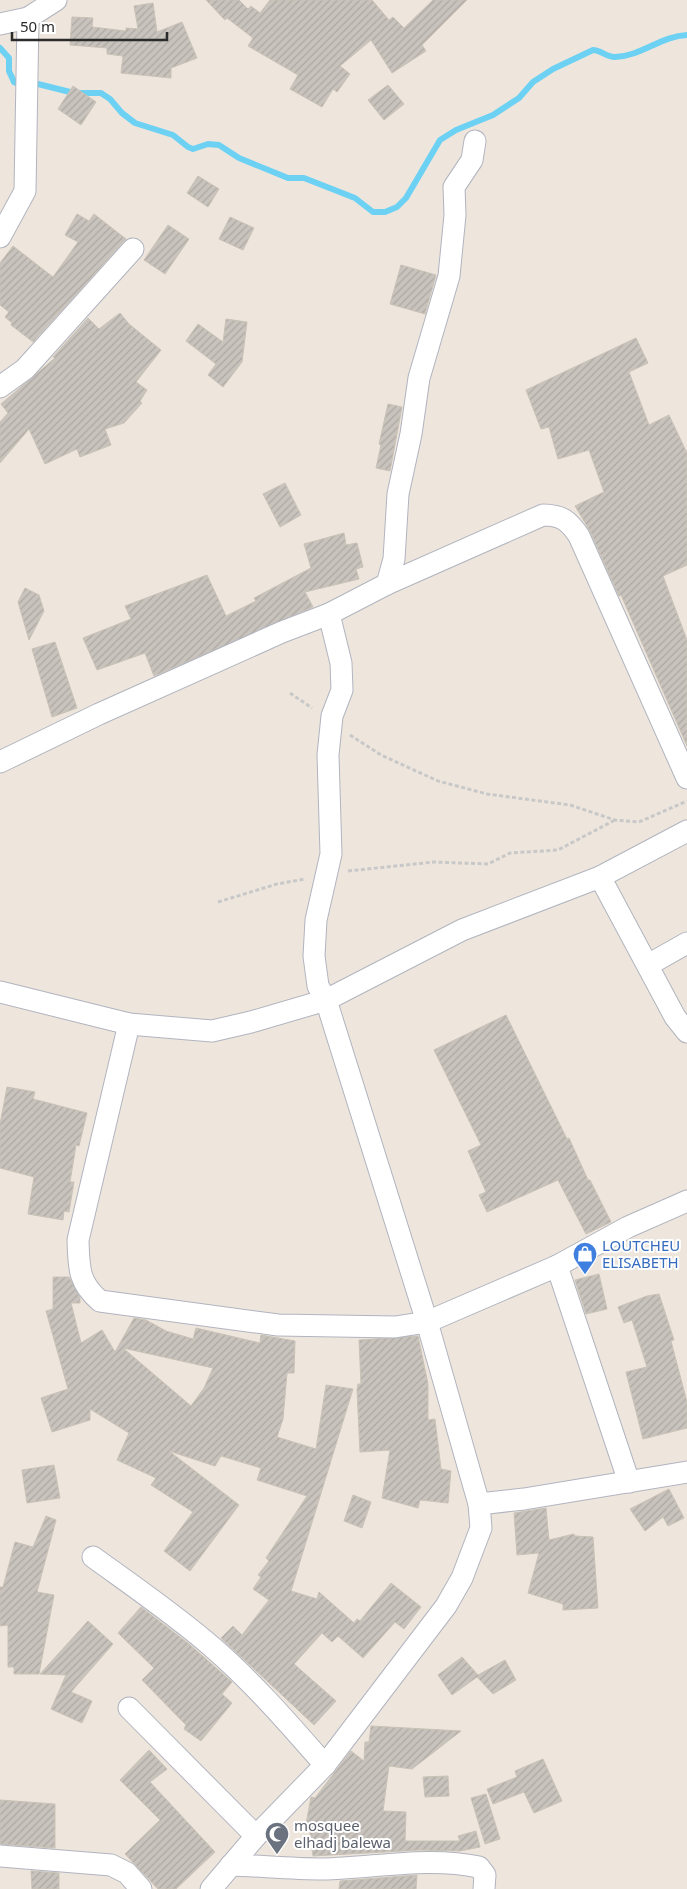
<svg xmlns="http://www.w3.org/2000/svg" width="687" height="1889" viewBox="0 0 687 1889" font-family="'Noto Sans',sans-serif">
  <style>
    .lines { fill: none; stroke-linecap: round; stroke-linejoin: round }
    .stream { stroke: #6dd1f3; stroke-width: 6 }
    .building { fill: url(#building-hatch); stroke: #c9c2b6; fill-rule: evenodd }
    .minor-casing { stroke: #b1b4bf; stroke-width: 23 }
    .path { stroke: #c8c8c8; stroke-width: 3; stroke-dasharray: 4 2.5; stroke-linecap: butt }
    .minor { stroke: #fff; stroke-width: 21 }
    .labels { text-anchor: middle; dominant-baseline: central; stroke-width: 4; stroke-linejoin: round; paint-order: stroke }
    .shop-label { font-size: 15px; fill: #366cbe; stroke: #fff; text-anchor: start }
    .worship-label { font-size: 15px; fill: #5b616d; stroke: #fff; text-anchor: start }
  </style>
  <defs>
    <pattern id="building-hatch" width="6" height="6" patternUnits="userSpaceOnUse" patternTransform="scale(1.25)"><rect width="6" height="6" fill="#c9c3bd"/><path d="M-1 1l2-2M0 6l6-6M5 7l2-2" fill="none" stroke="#ada8a3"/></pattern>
  </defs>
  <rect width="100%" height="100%" fill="#eee6dd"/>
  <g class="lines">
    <path class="stream" d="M0,48L9,58V71L14,82L25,87L38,84L74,93H101L110,99L122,113L135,123L173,135L188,147L193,149L208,144L219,145L239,158L288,178H304L355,198L373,212H385L397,207L406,198L440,140L456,130L493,115L519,98L533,82L553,69L593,50C601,50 606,57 615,57C642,56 661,36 687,35"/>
  </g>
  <g class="building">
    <path d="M206,0H239L248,9L251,6L260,13L270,0H372L389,20L393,17L404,28L433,0H467L422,45L426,51L392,73L371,40L340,66L350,74L337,92L333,89L322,107L290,89L298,75L248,46L253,38L227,18L225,20Z"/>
    <path d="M153,3L157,32L182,22L197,58L171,68V78L121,73L123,56L107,54V48L70,45L72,17L93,18L92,27L126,31V28L138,29L134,6Z"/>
    <path d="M388,85L404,104L384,120L368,100Z"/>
    <path d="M73,86L96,102L81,125L58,109Z"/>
    <path d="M198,176L219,189L208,207L187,193Z"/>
    <path d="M77,214L89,221L94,214L126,239L33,342L11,325L12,323L5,317L9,312L0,305V263L13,246L53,277L78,242L65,235Z"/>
    <path d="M230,217L254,228L243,250L219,239Z"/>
    <path d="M168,225L189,239L165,274L144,260Z"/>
    <path d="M401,265L436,275L425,314L390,304Z"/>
    <path d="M120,313L129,324L161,350L136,382L147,390L140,401L142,403L124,423L105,429L111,445L80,457L77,449L45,464L29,429L0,463V422L8,413L1,404L55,358L53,357L88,318L99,329Z"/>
    <path d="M226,319L247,322L242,362L223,387L208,375L216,364L186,341L198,324L223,342Z"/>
    <path d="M636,338L648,363L629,372L649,425L669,415L687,453V565L663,576L687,640V746L621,595L619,596L590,531L575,506L604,492L589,450L558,459L549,427L541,429L526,390Z"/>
    <path d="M388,404L402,407L390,471L376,468L381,445L379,444Z"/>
    <path d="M285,483L301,515L280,527L263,494Z"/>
    <path d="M344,533L346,545L357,543L363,567L356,569L359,579L305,592L313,607L154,676L145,653L97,670L83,638L131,619L125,606L207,575L226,616L256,601L254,598L311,568L304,544Z"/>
    <path d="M25,588L39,595L44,611L29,640L18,602Z"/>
    <path d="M55,642L77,708L52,717L32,649Z"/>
    <path d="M506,1015L567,1139L569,1138L588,1180H590L611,1222L586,1234L558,1180L487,1212L479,1195L486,1192L468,1151L481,1145L434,1050Z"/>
    <path d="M7,1087L35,1092L33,1099L87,1113L79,1146L76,1145L70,1182H74L69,1212L64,1211L63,1220L28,1214L34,1177L0,1168V1124Z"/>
    <path d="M599,1274L607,1309L586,1314L575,1280Z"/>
    <path d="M53,1277H69L80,1298V1303H71L81,1343L102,1330L115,1352L134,1318L146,1320L166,1331L193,1339L196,1328L260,1343L261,1335L295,1341L294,1373H287L283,1419L277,1437L316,1449L326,1385L353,1389L291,1591L317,1599L319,1592L354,1623L357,1619L360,1621L391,1583L421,1607L404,1629L395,1622L363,1658L338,1636L332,1642L322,1633L294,1664L336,1701L314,1725L221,1638L233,1626L242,1635L269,1600L253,1589L261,1577L258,1575L269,1561L266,1558L307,1496L257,1480L261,1468L221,1456L215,1466L169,1451L239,1505L190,1571L164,1551L193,1512L151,1485L156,1478L117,1460L129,1433L90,1409V1420L52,1432L41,1398L68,1389L46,1311L53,1309ZM123,1348L213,1368L204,1388L191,1406Z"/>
    <path d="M659,1294L674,1340L671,1341L687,1402V1428L643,1439L626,1372L647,1367L632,1320L624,1323L618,1307L647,1296Z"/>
    <path d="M418,1336L428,1384V1420L435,1419L441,1469L451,1471L448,1503L420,1500L418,1508L382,1498L390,1450L360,1452L357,1390L358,1384H361L359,1340Z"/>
    <path d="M54,1465L60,1498L27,1503L22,1470Z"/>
    <path d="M669,1489L684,1518L668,1526L663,1517L645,1531L630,1509Z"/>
    <path d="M353,1495L371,1502L362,1528L344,1521Z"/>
    <path d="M546,1508L549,1540L574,1534L575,1536L593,1537L598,1608L563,1610V1604L528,1593L539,1553L517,1555L514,1513Z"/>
    <path d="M46,1516L56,1520L37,1592L54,1595L39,1674H14V1667H8V1625L0,1626V1587H3L15,1542L33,1547Z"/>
    <path d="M141,1607L189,1644L232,1682L222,1694L232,1703L201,1741L184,1729L186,1725L142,1680L154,1668L118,1633Z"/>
    <path d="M88,1621L113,1644L71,1692L92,1701L82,1723L51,1709L66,1675L40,1674Z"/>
    <path d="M462,1657L478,1675L505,1660L516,1680L493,1694L477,1677L452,1695L438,1675Z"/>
    <path d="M371,1726L461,1731L412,1769L389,1766L383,1811L406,1812L405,1841H460L458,1836L476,1831L480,1847L460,1851L420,1850L313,1856L309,1825L306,1824L311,1797L315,1798L351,1751L364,1761L365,1742H369Z"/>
    <path d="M149,1750L167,1769L150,1782L215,1852L176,1889H158L125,1854L160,1820L120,1780Z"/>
    <path d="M543,1759L562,1801L534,1813L524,1792L493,1804L487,1789L517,1777L515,1771Z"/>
    <path d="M448,1776L449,1796L425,1797L423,1777Z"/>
    <path d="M486,1794L500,1839L485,1844L471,1798Z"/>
    <path d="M0,1800L55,1804V1848L0,1844Z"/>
    <path d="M31,1871L59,1873V1889H32Z"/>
    <path d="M417,1875L416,1889H339L340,1881Z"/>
  </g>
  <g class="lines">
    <defs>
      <g id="minor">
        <path d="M0,24L28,18L56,0"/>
        <path d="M0,237L25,191L28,18"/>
        <path d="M0,387L25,369L133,249"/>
        <path d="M387,584L394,559L398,494L411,434L419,378L449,276L455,215L454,187L472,160L475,141"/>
        <path d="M0,762L99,714L282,632L329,614L387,584L543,515C562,515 569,521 579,536L687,778"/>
        <path d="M600,877L675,1017L687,1032"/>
        <path d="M648,965L687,943"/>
        <path d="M0,992L129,1024L212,1031L251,1022L326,1000L462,930L600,877L687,831"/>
        <path d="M129,1024L78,1240C79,1268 78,1282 100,1301L278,1325L395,1327L427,1322L557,1266L628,1227L687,1201"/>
        <path d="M557,1266L629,1482"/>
        <path d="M479,1504L524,1499L687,1472"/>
        <path d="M93,1557C133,1586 174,1614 211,1646C253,1682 289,1724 325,1765"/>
        <path d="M129,1708L256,1836"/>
        <path d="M0,1856L111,1865L127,1873L141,1889"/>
        <path d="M231,1865C261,1866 292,1869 323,1869C374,1868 428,1856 479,1867L485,1875L484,1889"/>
        <path d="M211,1889L256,1836L325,1765L446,1606L462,1578L481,1528L479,1504L427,1322L326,1000L318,986L314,956L316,920L331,854L328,755L332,716L342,690L341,663L329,614"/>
      </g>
    </defs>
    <use href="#minor" class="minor-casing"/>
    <g class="path">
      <path d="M290,693L312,708"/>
      <path d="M350,735L381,755L438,781L487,794L570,805L615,820L639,822L687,801"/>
      <path d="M348,871L434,862L488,864L510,853L558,850L615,820"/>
      <path d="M218,902L277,884L305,879"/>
    </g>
    <use href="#minor" class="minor"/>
  </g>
  <defs>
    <symbol id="shop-pin" viewBox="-11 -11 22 30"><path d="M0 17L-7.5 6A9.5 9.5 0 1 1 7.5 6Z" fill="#3f7fe0" stroke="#fff"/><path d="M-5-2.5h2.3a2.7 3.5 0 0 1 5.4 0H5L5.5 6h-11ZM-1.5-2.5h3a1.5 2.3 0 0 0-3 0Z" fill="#fff"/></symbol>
    <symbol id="mosque-pin" viewBox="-11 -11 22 30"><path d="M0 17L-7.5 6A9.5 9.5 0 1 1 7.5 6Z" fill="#6b7280" stroke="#fff"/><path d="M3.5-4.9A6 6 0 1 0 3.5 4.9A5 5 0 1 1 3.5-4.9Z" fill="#fff"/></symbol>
  </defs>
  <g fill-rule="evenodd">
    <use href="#shop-pin" x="571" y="1240" width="28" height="38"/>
    <use href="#mosque-pin" x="263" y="1820" width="28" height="38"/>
  </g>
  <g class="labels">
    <g class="shop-label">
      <text x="602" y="1245">LOUTCHEU<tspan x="602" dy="17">ELISABETH</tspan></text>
    </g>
    <g class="worship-label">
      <text x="294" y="1825">mosquee<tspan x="294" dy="17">elhadj balewa</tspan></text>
    </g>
  </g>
  <path d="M12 32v8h155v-8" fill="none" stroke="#2b2b2b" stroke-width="2.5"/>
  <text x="20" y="32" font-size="15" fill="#2b2b2b" stroke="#ffffff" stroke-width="4" paint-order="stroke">50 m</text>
</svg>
